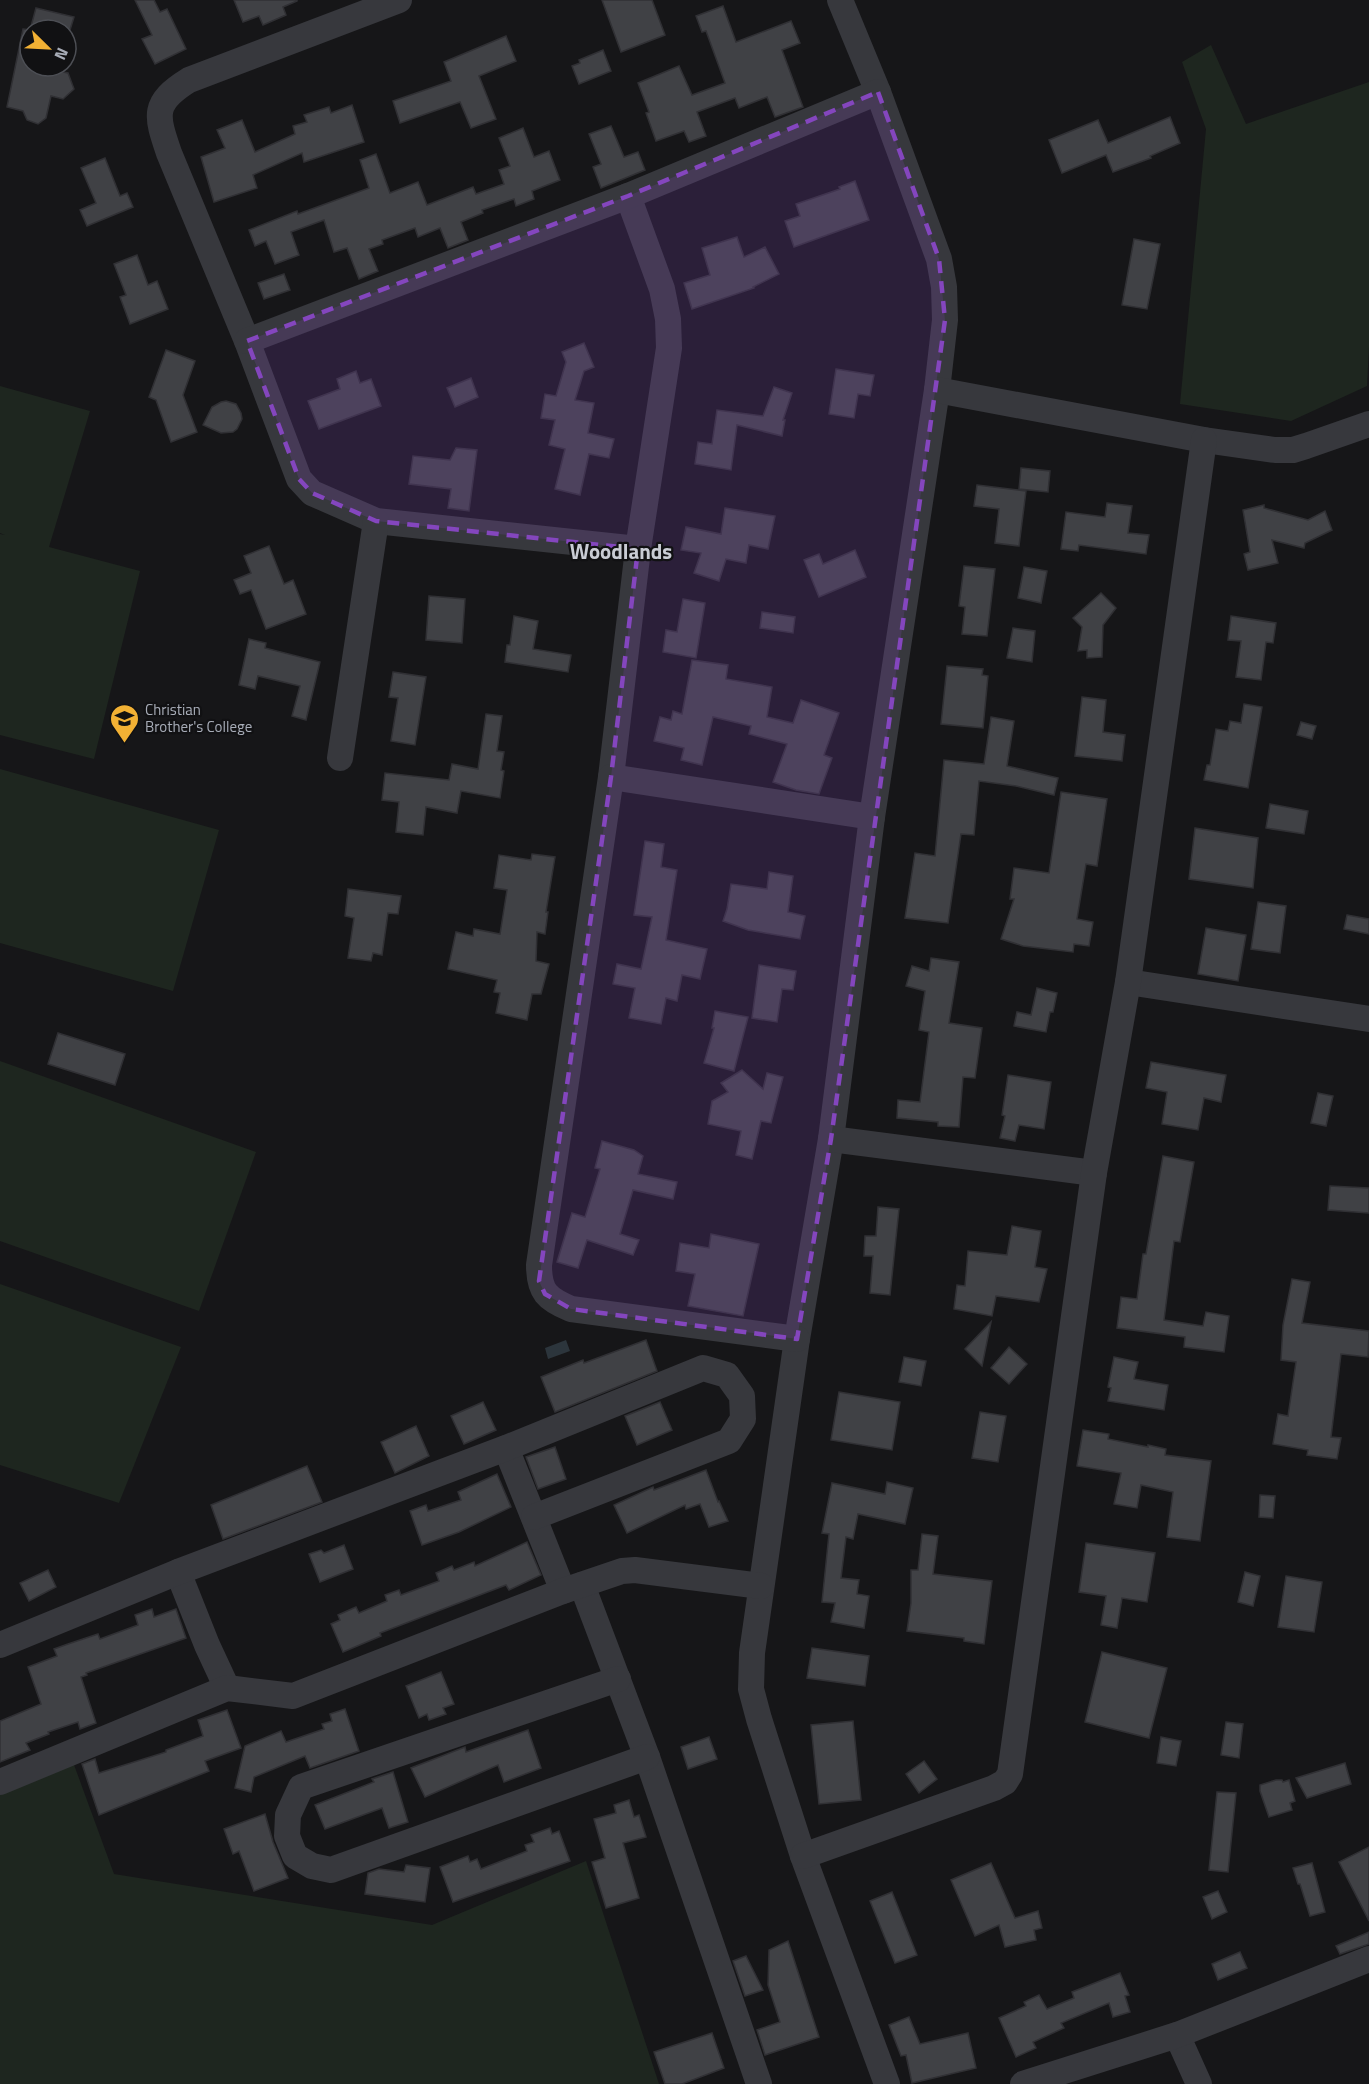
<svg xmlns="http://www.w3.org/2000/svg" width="1369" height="2084" viewBox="0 0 1369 2084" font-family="'Titillium Web',sans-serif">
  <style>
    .green { fill: #1e261f }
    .water { fill: #2c353c }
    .building { fill: #404145; stroke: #303034; stroke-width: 1.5 }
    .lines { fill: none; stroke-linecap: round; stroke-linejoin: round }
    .minor { stroke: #37383d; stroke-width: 26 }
    .marked { fill: #8446be; fill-opacity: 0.2; stroke: #8446be; stroke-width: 4.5; stroke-dasharray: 12 8; stroke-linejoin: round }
    .labels { text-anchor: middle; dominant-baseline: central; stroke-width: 4.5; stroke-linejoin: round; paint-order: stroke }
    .poi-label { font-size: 15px; fill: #a8adb8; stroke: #111113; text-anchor: start }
    .district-label { font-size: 21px; font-weight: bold; fill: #c9ccd4; stroke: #111113 }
  </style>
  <rect width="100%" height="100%" fill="#161618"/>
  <g class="green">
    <path d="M1211,45L1246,124L1369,82V347L1367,386L1291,421L1180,404L1206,129L1182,62Z"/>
    <path d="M0,386L90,411L49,547L140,571L94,759L0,735V534L5,535L0,533Z"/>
    <path d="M0,769L219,830L173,991L0,943Z"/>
    <path d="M0,1061L256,1152L199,1311L0,1241Z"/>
    <path d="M0,1284L181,1347L119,1503L0,1465Z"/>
    <path d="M73,1762L114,1874L432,1925L586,1861L659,2084H0V1793Z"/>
  </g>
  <path class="water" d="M566,1340L570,1351L548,1359L545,1348Z"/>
  <g class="building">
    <path d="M135,0H154L160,12L167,9L186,49L155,64L142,39L152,35Z"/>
    <path d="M234,0H297V1L283,7L286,15L263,25L259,16L243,22Z"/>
    <path d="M602,0H652L665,35L621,52Z"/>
    <path d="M723,6L736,42L791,21L800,43L782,50L803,107L775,117L767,97L739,108L735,98L697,112L706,136L689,142L684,131L656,141L646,113L649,112L638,83L679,66L692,95L725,83L706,31L702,32L696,16Z"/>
    <path d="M36,8L74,17L70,30H30Z"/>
    <path d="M23,29L30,30V66H59L58,71L68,73L74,89L63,99L51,96L46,118L38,124L27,120L23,111L7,107Z"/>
    <path d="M506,36L516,61L479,76L496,119L471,128L460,102L400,123L393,101L451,81L444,62Z"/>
    <path d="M603,50L611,71L579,84L572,66L580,63L579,60Z"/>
    <path d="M352,105L364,142L304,162L302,153L253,175L257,188L214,202L201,157L225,148L217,130L242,120L255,152L295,134L293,126L307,122L304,115L329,107L331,113Z"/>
    <path d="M1170,117L1180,143L1150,156L1151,158L1113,172L1106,155L1062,173L1049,140L1098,120L1108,143Z"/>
    <path d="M611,126L624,157L638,152L645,170L601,188L593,167L601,164L589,134Z"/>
    <path d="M523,128L534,157L549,151L560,180L532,191L534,199L516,206L514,199L482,210L483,213L461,222L468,240L448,248L440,228L418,237L415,228L382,240L383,244L369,249L378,271L359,279L347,248L334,252L324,220L291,232L299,255L275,264L266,241L255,246L249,230L297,211L298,214L369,188L360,160L376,154L390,193L418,182L427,205L473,187L476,194L504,184L499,170L510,166L499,138Z"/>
    <path d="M105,158L120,196L127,193L133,207L87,226L80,210L96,203L81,168Z"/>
    <path d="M855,181L869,220L794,247L785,221L800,216L796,204L840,189L839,187Z"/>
    <path d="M737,237L744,257L765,247L779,274L753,287L754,288L692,309L684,283L710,275L702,248Z"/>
    <path d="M1134,239L1160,244L1147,309L1122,305Z"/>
    <path d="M137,255L148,285L157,281L168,309L130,324L120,297L126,295L114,264Z"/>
    <path d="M284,274L290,290L264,299L258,283Z"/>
    <path d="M584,343L594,367L584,371L575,400L594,403L588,433L614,439L609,458L589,454L580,495L555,489L565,449L549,445L555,420L541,418L545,394L556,396L566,362L562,352Z"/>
    <path d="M166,350L195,361L183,395L197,432L171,442L156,400L149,397Z"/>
    <path d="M836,369L874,375L870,396L858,394L854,418L829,414Z"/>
    <path d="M356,371L360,383L371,379L381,406L319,429L308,401L340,389L337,379Z"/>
    <path d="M471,378L478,397L455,407L447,388Z"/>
    <path d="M774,387L792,393L783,420H785L782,436L737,425L731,470L695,464L698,442L712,444L717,410L763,416Z"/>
    <path d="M226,401L236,404L241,413L242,419L237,429L233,432L221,433L203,425L212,407L221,402Z"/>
    <path d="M456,448L477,450L469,511L448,508L451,489L409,484L413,456L450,460Z"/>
    <path d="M1021,468L1050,471L1048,492L1019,489Z"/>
    <path d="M977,485L1026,491L1019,546L995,543L999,509L974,506Z"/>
    <path d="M1107,503L1132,506L1128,533L1149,535L1146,554L1079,545L1078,551L1061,549L1066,512L1105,517Z"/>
    <path d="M1264,505V508L1308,520L1325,511L1332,530L1305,543L1304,548L1272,540L1278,563L1248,570L1244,554L1250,552L1243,510Z"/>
    <path d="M725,508L775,516L768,549L749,545L746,563L726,559L719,581L694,573L701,553L681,550L686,527L721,534Z"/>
    <path d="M269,546L284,584L293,580L306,614L266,629L251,590L240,594L234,580L251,573L244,556Z"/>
    <path d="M855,550L866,577L819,597L804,560L819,554L823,564Z"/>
    <path d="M964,566L995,569L987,636L962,634L965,607L959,606Z"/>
    <path d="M1024,567L1047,571L1041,603L1018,598Z"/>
    <path d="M1101,593L1116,608L1103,625L1102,657L1087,658V650L1078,651L1082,627L1073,618Z"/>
    <path d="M429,596L465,599L462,643L426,640Z"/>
    <path d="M683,599L705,603L696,658L663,652L666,630L677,632Z"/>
    <path d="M762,612L795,617L793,633L760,628Z"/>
    <path d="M514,616L538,621L533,649L571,655L568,672L505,662L507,645H510Z"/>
    <path d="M1231,616L1276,623L1273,643L1266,642L1261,680L1236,677L1241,641L1228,640Z"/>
    <path d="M1013,628L1035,631L1032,662L1007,658Z"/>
    <path d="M249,639L266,643L265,648L320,662L306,720L292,716L300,686L258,676L255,689L239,685Z"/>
    <path d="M692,660L728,665L726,679L772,687L767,717L793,723L801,700L839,713L824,755L832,758L819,794L796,790L773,782L787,744L749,734L751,726L713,717L702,765L681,760L684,748L654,741L660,717L671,720L673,711L682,714Z"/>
    <path d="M947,666L983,669L982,675L988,676L983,728L941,724Z"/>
    <path d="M393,672L426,677L415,745L391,741L398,698L389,697Z"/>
    <path d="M1082,697L1106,700L1103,732L1125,735L1122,761L1075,756Z"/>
    <path d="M1244,704L1262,707L1248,788L1204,780L1207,765H1210L1216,729L1228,731L1230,721L1241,723Z"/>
    <path d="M486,714L502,716L497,751L504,752L501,770L504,771L500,798L461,791L457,813L426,807L423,835L396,832L399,802L382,800L385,773L449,780L452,764L478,769Z"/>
    <path d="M991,717L1014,721L1007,766L1058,778L1054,795L1016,786L979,781L974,835L961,834L948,923L905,918L915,853L935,856L944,760L984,764Z"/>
    <path d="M1301,722L1316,726L1312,739L1297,735Z"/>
    <path d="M1061,792L1107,799L1097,866L1086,864L1077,919L1093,922L1089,946L1074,944L1073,952L1023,946L1001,939L1014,899H1010L1014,868L1049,873Z"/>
    <path d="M1270,804L1308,811L1304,834L1266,828Z"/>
    <path d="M1195,828L1258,838L1253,888L1189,879Z"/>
    <path d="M645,841L664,844L661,867L677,870L666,940L707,949L700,979L682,975L677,1001L666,998L661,1024L629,1018L635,988L613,984L617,964L641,969L652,917L634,915Z"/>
    <path d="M532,854L555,857L546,912H548L545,934L537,932L536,961L549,964L541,994H532L527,1020L496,1013L500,993L494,992L497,980L448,969L456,932L473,936L474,929L500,934L507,890L494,888L499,855L531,860Z"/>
    <path d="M769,872L793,876L788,912L805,916L800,939L748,930L723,921L727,909L731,884L767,889Z"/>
    <path d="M348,889L401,896L398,914L388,913L382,955L373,953L371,961L348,958L354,918L345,916Z"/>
    <path d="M1258,902L1286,906L1280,953L1251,949Z"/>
    <path d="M1347,915L1369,919V934L1344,929Z"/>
    <path d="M1206,928L1246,935L1238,981L1198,974Z"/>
    <path d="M931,958L959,962L949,1023L982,1028L975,1078L963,1077L959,1127L938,1126V1122L897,1118L898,1100L920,1102L929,1032L919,1030L925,991L906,986L912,966L929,971Z"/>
    <path d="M759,965L796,971L793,990L782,989L777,1022L752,1018Z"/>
    <path d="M1037,988L1057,993L1053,1012H1050L1046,1032L1014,1026L1017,1012L1031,1015Z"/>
    <path d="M715,1011L748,1017L734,1071L704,1063L714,1028H712Z"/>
    <path d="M58,1033L125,1054L115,1085L48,1064Z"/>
    <path d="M1151,1062L1226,1075L1221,1102L1204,1098L1198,1130L1162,1124L1167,1092L1146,1088Z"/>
    <path d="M742,1070L763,1089L767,1073L783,1077L771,1123L761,1121L752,1159L736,1155L741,1131L708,1124L712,1101L728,1092L721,1083Z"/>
    <path d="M1008,1075L1051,1082L1044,1129L1019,1125L1015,1141L1000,1138L1005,1116L1002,1115Z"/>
    <path d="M1318,1093L1333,1096L1326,1126L1311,1123Z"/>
    <path d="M602,1141L634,1150L643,1156L638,1174L677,1182L673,1199L633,1190L620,1234L639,1240L633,1255L587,1240L578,1268L557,1262L572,1213L585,1217L600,1169L595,1168Z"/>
    <path d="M1163,1156L1194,1162L1180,1242L1174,1241L1164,1320L1203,1326L1206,1312L1229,1316L1224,1352L1184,1347L1185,1337L1117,1328L1121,1297L1137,1299L1143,1254H1146Z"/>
    <path d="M1330,1186L1369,1188V1213L1328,1210Z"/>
    <path d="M878,1207L899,1209L890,1295L870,1293L873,1256H864L865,1236H876Z"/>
    <path d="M1012,1226L1041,1231L1035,1267L1047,1269L1039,1302L996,1296L992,1316L954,1309L957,1285L965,1286L968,1251L1007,1255Z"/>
    <path d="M711,1234L759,1244L743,1316L688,1306L695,1274L676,1271L680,1243L709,1248Z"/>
    <path d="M1292,1279L1310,1282L1302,1323L1369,1331L1368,1357L1341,1354L1331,1437L1341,1438L1337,1459L1307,1455L1308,1450L1273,1444L1278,1414L1288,1416L1296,1362L1281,1360L1283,1325Z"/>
    <path d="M991,1322L982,1366L965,1349Z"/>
    <path d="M646,1340L657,1371L555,1412L541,1377L583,1360L584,1363Z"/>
    <path d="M1009,1347L1027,1364L1009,1384L991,1368Z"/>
    <path d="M904,1357L926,1361L921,1386L899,1382Z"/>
    <path d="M1114,1357L1138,1362L1134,1379L1168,1385L1164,1410L1108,1401L1111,1388L1108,1387Z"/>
    <path d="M839,1392L900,1402L892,1450L831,1440Z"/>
    <path d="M483,1402L496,1430L464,1444L451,1416Z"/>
    <path d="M660,1402L672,1430L637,1445L625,1416Z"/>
    <path d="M980,1412L1006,1416L998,1462L972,1458Z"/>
    <path d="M416,1426L429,1456L395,1473L381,1442Z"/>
    <path d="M1083,1430L1109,1434L1108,1439L1148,1447V1445L1166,1449L1165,1455L1211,1461L1200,1541L1167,1537L1173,1492L1141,1485L1137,1508L1114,1504L1121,1473L1077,1466Z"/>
    <path d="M555,1447L566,1479L538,1489L526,1457Z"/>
    <path d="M307,1466L322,1502L223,1539L211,1505Z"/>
    <path d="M706,1470L718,1502L719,1501L728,1521L709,1527L700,1504L686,1509L685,1505L627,1533L614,1505L653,1487L654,1490Z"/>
    <path d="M497,1474L511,1507L459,1532L422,1545L410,1511L426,1505L428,1511L461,1500L458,1492Z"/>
    <path d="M887,1482L913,1488L905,1524L858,1514L853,1539L846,1537L841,1578L859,1580L857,1594L869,1596L864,1628L831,1622L835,1603L822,1602L829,1534L822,1533L832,1483L885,1494Z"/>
    <path d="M1260,1495L1275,1496L1273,1518L1259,1517Z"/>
    <path d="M922,1534L938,1536L933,1574L992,1581L984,1644L964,1641V1638L907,1631L911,1603V1570H918Z"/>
    <path d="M527,1542L541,1575L509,1590L506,1585L380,1633L381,1636L343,1652L331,1624L340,1620L338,1615L356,1607L359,1613L387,1601L385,1595L399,1590L401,1595L439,1581L436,1573L452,1566L454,1570L474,1562L475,1566Z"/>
    <path d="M1086,1543L1155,1553L1147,1602L1122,1598L1117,1628L1101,1625L1106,1596L1079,1592Z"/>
    <path d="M344,1545L353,1569L320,1582L309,1554L321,1550L324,1553Z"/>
    <path d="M48,1570L56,1587L29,1601L20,1583Z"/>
    <path d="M1245,1572L1260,1576L1253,1606L1238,1602Z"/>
    <path d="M1286,1576L1322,1582L1314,1632L1278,1627Z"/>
    <path d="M152,1609L154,1617L176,1609L186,1638L86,1673L87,1675L81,1677L96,1723L80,1729L78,1722L48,1732L49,1734L26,1743L30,1750L0,1762V1721L41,1704L28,1667L57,1656L54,1649L68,1644L98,1634L100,1639L138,1625L135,1615Z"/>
    <path d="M812,1648L869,1656L865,1686L807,1678Z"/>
    <path d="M1102,1652L1167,1668L1149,1738L1085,1722Z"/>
    <path d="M441,1672L454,1704L443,1708L446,1714L429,1720L427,1714L419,1718L406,1686Z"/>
    <path d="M345,1709L359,1751L310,1768L305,1756L254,1777L251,1792L235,1788L245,1746L281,1731L286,1742L324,1729L322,1724L332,1721L330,1714Z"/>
    <path d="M227,1710L241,1748L205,1761L209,1771L99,1815L82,1764L95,1759L99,1773L166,1752V1750L203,1736L198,1720Z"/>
    <path d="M853,1721L861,1800L819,1804L811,1725Z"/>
    <path d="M1226,1722L1243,1724L1239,1758L1221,1755Z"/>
    <path d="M528,1730L541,1768L504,1782L498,1765L425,1797L411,1768L465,1747L466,1752Z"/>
    <path d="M709,1737L717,1759L688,1769L681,1747Z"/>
    <path d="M1161,1737L1181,1741L1176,1766L1157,1763Z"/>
    <path d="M924,1761L937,1779L919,1793L906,1774Z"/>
    <path d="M1345,1763L1351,1784L1307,1798L1296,1778Z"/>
    <path d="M393,1772L408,1822L389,1828L382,1808L325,1829L315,1805L374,1782L372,1779Z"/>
    <path d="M1276,1780H1282L1283,1782L1289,1780L1295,1801L1290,1803L1292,1810L1269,1817L1260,1791V1785Z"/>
    <path d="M1217,1792L1236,1793L1228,1872L1209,1870Z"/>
    <path d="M629,1800L634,1817L639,1815L646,1837L623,1843L639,1898L606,1908L592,1862L605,1858L594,1819L616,1813L614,1805Z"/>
    <path d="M265,1814L273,1842L288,1878L254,1891L239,1851L233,1854L224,1829Z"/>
    <path d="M550,1828L552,1834L559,1831L570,1861L453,1902L440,1867L468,1856L470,1862L477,1859L481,1869L527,1851L525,1845L534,1842L531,1835Z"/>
    <path d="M1369,1847V1921L1339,1862Z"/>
    <path d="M991,1863L1015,1918L1038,1911L1042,1928L1034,1930L1036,1940L1005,1947L999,1925L975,1936L951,1880Z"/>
    <path d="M1312,1863L1325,1912L1310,1916L1300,1884H1298L1293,1868Z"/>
    <path d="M406,1865L430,1868L425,1902L365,1894L368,1873L379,1869L404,1872Z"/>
    <path d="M1218,1891L1227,1912L1212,1919L1203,1897Z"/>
    <path d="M892,1892L917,1955L895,1963L870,1901Z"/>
    <path d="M1369,1932V1944L1340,1954L1336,1946Z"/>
    <path d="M788,1941L819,2037L765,2055L757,2030L780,2022L768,1985L769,1950Z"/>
    <path d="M1240,1952L1247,1968L1218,1980L1212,1964Z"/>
    <path d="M746,1956L763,1990L745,1996L733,1961Z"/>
    <path d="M1120,1973L1129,1995L1125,1996L1130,2012L1113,2017L1109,2003L1061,2023L1064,2028L1033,2042L1036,2048L1016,2057L999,2018L1026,2006L1024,2002L1039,1995L1047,2009L1074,1998L1072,1992Z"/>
    <path d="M909,2017L920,2044L968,2033L976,2068L912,2083L906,2055L901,2056L889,2025Z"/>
    <path d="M712,2033L724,2068L682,2084H665L654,2052Z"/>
  </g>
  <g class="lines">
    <g class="minor">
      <path d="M399,0L189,80C152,103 156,115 169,153L247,341L299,479L312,493L376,521L638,549"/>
      <path d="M840,0L878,92L939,259L944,287L945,320L937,390L872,817L831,1139L797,1339L752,1653L751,1689L759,1719L803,1856L887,2084"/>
      <path d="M628,196L662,289L668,319L669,348L638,549L611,777L539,1265C539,1292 547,1299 571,1309L797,1339"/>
      <path d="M247,341L628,196L878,92"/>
      <path d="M937,390L1204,440L1275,450H1293L1306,446L1369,424"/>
      <path d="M340,758L376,521"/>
      <path d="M611,777L872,817"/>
      <path d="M1128,982L1369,1019"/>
      <path d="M831,1139L1094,1173"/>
      <path d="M506,1448L563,1591"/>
      <path d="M178,1572L207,1645L227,1688"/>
      <path d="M582,1585L647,1757L759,2084"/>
      <path d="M0,1645L178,1572L506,1448L703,1368L727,1375L742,1396L743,1419L729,1441L534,1517"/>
      <path d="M618,1679L301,1787L288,1815L287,1836L295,1856L312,1866L331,1870L647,1757"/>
      <path d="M0,1782L227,1688L293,1696L563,1591L622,1571L635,1570L761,1586"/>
      <path d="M803,1856L994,1788L1005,1782L1010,1774L1094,1173L1128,982L1204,440"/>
      <path d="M1177,2035L1199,2084"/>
      <path d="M1023,2084L1177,2035L1369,1959"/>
    </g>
  </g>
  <path class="marked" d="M878,92L939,259L945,320L831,1139L797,1339L571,1309L545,1294L539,1281L611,777L638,549L376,521L312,493L299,479L247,341L628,196Z"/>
  <defs>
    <symbol id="school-pin" viewBox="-11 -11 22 30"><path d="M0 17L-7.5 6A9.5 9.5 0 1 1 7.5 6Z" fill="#f2b134" stroke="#111113"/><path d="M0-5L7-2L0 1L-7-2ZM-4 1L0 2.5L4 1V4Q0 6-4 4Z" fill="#111"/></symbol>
  </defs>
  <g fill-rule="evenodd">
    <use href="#school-pin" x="108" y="702" width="33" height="45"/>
  </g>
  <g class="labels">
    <g class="poi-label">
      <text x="145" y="709">Christian<tspan x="145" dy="17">Brother's College</tspan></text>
    </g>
    <g class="district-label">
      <text x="621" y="551">Woodlands</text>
    </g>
  </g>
  <g transform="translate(48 48) rotate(114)"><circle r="28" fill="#111113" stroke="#4d4f55" stroke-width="1.5"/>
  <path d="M0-4.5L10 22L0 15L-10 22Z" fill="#f2b134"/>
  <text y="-9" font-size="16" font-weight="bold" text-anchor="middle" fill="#a8adb8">N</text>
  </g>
</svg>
